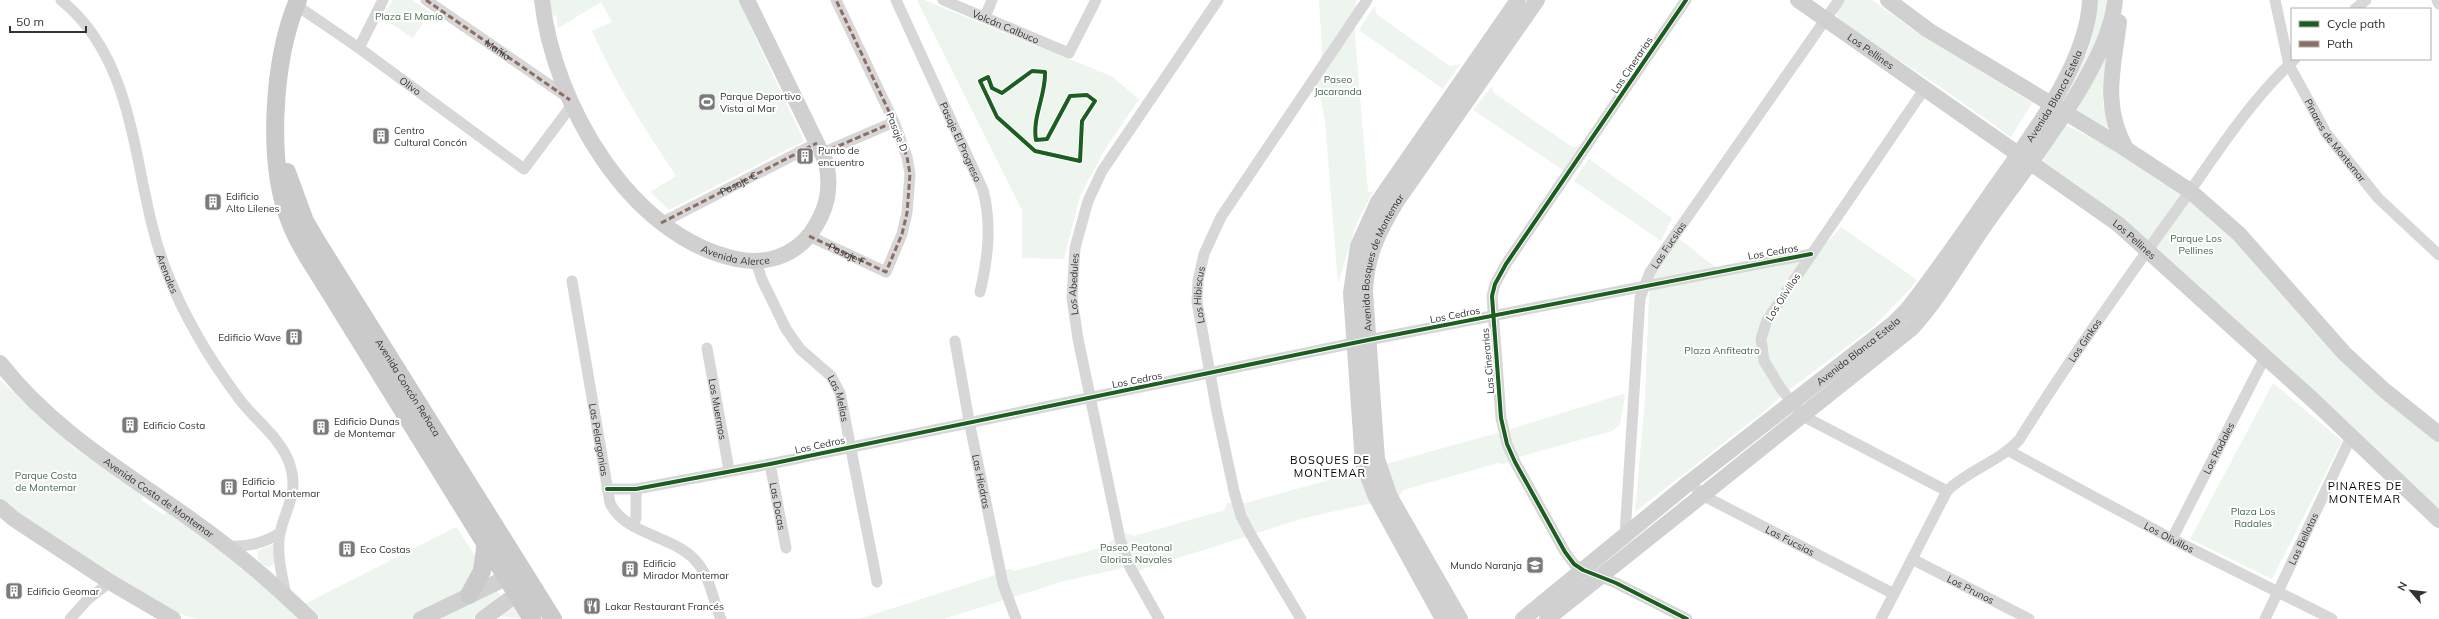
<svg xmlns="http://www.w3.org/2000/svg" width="2439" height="619" viewBox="0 0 2439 619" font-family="Mulish,sans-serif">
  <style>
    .green { fill: #eef4ee }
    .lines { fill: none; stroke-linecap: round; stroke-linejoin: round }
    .street { stroke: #d7d7d7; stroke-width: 11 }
    .secondary { stroke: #d0d0d0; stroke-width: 16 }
    .primary { stroke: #cacaca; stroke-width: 18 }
    .quiet { stroke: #8d6e63; stroke-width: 3; stroke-dasharray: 6 3; stroke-linecap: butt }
    .cycleway-casing { stroke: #fff; stroke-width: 6 }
    .cycleway { stroke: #1b5e20; stroke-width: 4 }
    .labels { text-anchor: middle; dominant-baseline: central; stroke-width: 4; stroke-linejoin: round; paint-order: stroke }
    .park-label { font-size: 10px; fill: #436c4a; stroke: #fff }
    .street-label { font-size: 10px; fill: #333; stroke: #fff }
    .poi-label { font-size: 10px; fill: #333; stroke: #fff; text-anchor: start }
    .neighbourhood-label { font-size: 11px; letter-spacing: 1px; fill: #000; stroke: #fff }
  </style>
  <rect width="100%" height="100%" fill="#fff"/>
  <g class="green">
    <path d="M393,0H412L430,12L413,38L382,18Z"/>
    <path d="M542,0H741L744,13L804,141L669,210L650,192L676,176C645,129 615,83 592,31L612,22L601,2L558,28L556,15L545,21Z"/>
    <path d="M917,0H924L1111,76L1139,99L1104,151L1080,196L1064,259L1022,258V210Z"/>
    <path d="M1319,0H1356L1355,36L1368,192H1373L1357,222L1338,283L1325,122L1320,95L1316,87L1322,52Z"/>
    <path d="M1842,0H1872L1915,31L2032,103L2011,137L1939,86L1839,22L1836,10Z"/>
    <path d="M2097,0H2106C2106,38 2086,67 2067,99L2063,98C2083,61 2096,44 2097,0Z"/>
    <path d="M1375,5L1376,14L1450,66L1460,64L1443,89L1359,30Z"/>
    <path d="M2107,54L2103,104L2111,130L2077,110Z"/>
    <path d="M1492,86L1494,93L1572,147H1579L1563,170L1473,110Z"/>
    <path d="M2064,124L2141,163L2219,223L2439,441V510L2038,160Z"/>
    <path d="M1589,159L1672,218L1661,241L1574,181Z"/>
    <path d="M1841,227L1917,280L1913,286L1872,328L1786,392L1767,409L1635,512L1645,399L1649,294L1654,269L1678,238L1727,276L1812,259Z"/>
    <path d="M0,380L74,448L145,494L141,500L164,515L168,511L213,544L291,611L456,527L477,558L475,598L496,589L501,596L473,619H196L180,614L122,581L0,500Z"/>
    <path d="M2273,383L2342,441L2272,579L2190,539Z"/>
    <path d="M1623,394L1625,396L1620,425L1612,431L1519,457L1504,464L1498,463L1403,490L1399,497L1304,518L1137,571L1123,568L1064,581L944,619H859L987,578L1008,569L1014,571L1107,546L1111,541L1126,533L1134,536L1225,510L1227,503H1246L1508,430Z"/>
    <path d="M276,543V562L269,567L261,564L257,557L259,550Z"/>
    <path d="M513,602L523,619L494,615Z"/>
  </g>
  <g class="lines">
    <g class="street">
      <path id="s1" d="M61,0C142,66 131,181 166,270C184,317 210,360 240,400C256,421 282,439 290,465C299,493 286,507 280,533C276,552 282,576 286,595"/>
      <path id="s2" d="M426,0L570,99"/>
      <path id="s3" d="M896,0L983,190C992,224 988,258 980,292"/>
      <path id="s4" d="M943,0L1069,53L1096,0"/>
      <path d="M1686,0L1506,264L1495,284L1492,296L1501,418L1507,444L1515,462L1565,552L1574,564L1583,570L1616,583L1687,619"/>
      <path id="s5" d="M2275,0L2289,65L2326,133L2378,198L2439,255"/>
      <path d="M2437,0L2439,4"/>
      <path id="s6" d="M296,5L359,48L524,169L572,105"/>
      <path d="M2355,9L2366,0"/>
      <path d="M985,17L992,0"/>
      <path d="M359,48L383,0"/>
      <path d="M1925,88L1767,320L1761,339L1764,361L1782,390L1803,416L1947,491"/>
      <path d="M822,153L894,122"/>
      <path d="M661,223L817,143"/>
      <path id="s7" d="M809,236L886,272L902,234L907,213L910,174L907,157L894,122L836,0"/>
      <path id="s8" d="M756,262L762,280L786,329L800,349L831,376L840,393L877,582"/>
      <path id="s9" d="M572,281L610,503C625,535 672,535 695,560C711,577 712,599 721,619"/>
      <path id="s10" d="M955,341L969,421L1003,584L1016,619"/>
      <path id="s11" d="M707,348L729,470"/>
      <path id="s12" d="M2009,451L2172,539L2332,619"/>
      <path id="s13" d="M770,464L786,548"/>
      <path id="s14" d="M1690,482L1702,495L1894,594"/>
      <path d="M607,489H636L770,464L1368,340L1811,254"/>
      <path d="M633,525L636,518V489"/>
      <path id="s15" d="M1625,535L1640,298L1650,272L1677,232L1839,0"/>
      <path id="s16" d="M2172,539L2265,357"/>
      <path d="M229,546C249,547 263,543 280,533"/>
      <path id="s17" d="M1912,559L2029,619"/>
      <path d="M70,619L87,600L110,582"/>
      <path id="s18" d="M1159,619L1130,567L1120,539L1078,339L1072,298L1075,248L1088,201L1102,171L1218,0"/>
      <path id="s19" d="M1301,619L1251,535L1241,516L1234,491L1217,412L1197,302L1198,281L1204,254L1221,217L1367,0"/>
      <path id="s20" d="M1881,619L1947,491C1968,470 1999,462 2019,440C2069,360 2123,284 2178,208C2216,155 2247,104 2295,59"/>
      <path id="s21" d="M2265,619L2351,437"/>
    </g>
    <g class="secondary">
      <path id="s22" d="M542,0C553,102 629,236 736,259C764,265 793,257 811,233C827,210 832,189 826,162L747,0"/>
      <path id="s23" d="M1798,0L2118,224L2314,401L2439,520"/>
      <path d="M1888,0L1928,30L2126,149L2190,191L2239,234L2344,353L2384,390L2439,434"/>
      <path d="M2119,22C2113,69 2102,106 2126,149"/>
      <path id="s24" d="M0,363C51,429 123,471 189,518C233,549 272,582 310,619"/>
      <path d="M0,507L14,519L110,582L173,619"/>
      <path d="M421,619L508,577L518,578"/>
      <path d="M483,619L518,593L524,584"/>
      <path d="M1443,619L1375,495L1363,463L1351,293L1358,246L1378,202L1518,0"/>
      <path id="s25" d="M1460,619L1390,497L1377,459L1365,292C1366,257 1379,230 1397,201L1537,0"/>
      <path id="s26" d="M1523,619L1690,482L1894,323L1907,310C1937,272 1964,232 1992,192C2028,141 2088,63 2090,0"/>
      <path d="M1547,619L1912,328C1941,296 1962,257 1987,222C2026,166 2110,66 2115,0"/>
    </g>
    <g class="primary">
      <path d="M298,0C273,59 266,162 290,222C296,238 305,253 314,267L532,619"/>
      <path id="s27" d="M287,172L305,221L316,240L553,619"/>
      <path d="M469,595L482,571L486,541"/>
    </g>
    <g class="quiet">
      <path d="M426,0L570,100"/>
      <path d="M822,153L894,122"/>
      <path id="s28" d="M661,223L817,143"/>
      <path d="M809,236L886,272L902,234L907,213L910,174L907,157L894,122L836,0"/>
    </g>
    <defs>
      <g id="cycleway">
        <path d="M1686,0L1506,264L1495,284L1492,296L1501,418L1507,444L1515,462L1565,552L1574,564L1583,570L1616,583L1687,619"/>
        <path d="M1032,71L1045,72C1046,95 1032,117 1036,140L1047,139L1070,96L1087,95L1095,101L1082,121L1080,161L1035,151L997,117L980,81L988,77L992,88L1002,93Z"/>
        <path d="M607,489H636L770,464L1368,340L1811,254"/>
      </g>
    </defs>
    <use href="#cycleway" class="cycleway-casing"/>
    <use href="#cycleway" class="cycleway"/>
  </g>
  <defs>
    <symbol id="stadium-square" viewBox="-11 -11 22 22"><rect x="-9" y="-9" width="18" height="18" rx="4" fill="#7a7a7a" stroke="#fff"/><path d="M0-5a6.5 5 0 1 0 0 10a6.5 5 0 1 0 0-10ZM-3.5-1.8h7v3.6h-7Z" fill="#fff"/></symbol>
    <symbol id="building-square" viewBox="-11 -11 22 22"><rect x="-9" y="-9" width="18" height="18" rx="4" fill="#7a7a7a" stroke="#fff"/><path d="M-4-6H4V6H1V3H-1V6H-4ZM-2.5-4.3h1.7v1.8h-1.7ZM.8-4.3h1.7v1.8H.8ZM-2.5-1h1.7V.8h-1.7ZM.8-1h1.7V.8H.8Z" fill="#fff"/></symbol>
    <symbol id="school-square" viewBox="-11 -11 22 22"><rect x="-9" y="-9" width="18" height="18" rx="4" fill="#7a7a7a" stroke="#fff"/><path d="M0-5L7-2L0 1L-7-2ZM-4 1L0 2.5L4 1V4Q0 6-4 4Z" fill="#fff"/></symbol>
    <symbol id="restaurant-square" viewBox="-11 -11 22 22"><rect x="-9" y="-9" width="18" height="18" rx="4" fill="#7a7a7a" stroke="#fff"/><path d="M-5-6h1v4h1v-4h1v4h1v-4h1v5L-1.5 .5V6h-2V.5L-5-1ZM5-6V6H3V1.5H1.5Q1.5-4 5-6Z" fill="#fff"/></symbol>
  </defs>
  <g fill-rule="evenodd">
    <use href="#stadium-square" x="697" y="92" width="20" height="20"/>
    <use href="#building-square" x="371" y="126" width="20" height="20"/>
    <use href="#building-square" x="795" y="146" width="20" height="20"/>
    <use href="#building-square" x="203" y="192" width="20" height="20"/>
    <use href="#building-square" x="284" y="327" width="20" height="20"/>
    <use href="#building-square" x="120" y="415" width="20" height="20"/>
    <use href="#building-square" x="311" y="417" width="20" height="20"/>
    <use href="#building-square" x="219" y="477" width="20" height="20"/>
    <use href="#building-square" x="337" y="539" width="20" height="20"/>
    <use href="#school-square" x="1525" y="555" width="20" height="20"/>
    <use href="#building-square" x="620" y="559" width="20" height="20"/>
    <use href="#building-square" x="4" y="581" width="20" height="20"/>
    <use href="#restaurant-square" x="582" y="596" width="20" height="20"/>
  </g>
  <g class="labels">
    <g class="park-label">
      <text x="409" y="16">Plaza El Manío</text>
      <text x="1338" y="79">Paseo<tspan x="1338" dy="12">Jacaranda</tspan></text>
      <text x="2196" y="238">Parque Los<tspan x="2196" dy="12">Pellines</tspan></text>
      <text x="1722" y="350">Plaza Anfiteatro</text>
      <text x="46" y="475">Parque Costa<tspan x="46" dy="12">de Montemar</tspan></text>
      <text x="2253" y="511">Plaza Los<tspan x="2253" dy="12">Radales</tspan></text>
      <text x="1136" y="547">Paseo Peatonal<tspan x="1136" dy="12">Glorias Navales</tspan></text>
    </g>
    <g class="street-label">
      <text stroke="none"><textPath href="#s4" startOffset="68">Volcán Calbuco</textPath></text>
      <text stroke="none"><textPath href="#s2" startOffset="87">Mañío</textPath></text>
      <text stroke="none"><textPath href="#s23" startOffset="89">Los Pellines</textPath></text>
      <text transform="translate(1632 65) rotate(-56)">Las Cinerarias</text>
      <text stroke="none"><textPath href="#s6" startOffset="140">Olivo</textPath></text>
      <text stroke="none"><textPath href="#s26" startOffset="753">Avenida Blanca Estela</textPath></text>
      <text transform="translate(897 132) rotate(68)">Pasaje D</text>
      <text stroke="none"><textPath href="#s5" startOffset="155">Pinares de Montemar</textPath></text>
      <text stroke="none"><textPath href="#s3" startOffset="156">Pasaje El Progreso</textPath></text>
      <text stroke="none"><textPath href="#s28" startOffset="87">Pasaje C</textPath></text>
      <text stroke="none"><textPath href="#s23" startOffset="413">Los Pellines</textPath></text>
      <text stroke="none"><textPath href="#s15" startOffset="298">Las Fucsias</textPath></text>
      <text stroke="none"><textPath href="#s22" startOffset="341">Avenida Alerce</textPath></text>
      <text transform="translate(1773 252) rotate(-10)">Los Cedros</text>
      <text stroke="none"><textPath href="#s7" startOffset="42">Pasaje F</textPath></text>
      <text stroke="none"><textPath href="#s25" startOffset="381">Avenida Bosques de Montemar</textPath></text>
      <text stroke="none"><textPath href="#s1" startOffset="299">Arenales</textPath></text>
      <text stroke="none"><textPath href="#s18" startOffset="349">Los Abedules</textPath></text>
      <text stroke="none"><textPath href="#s19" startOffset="345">Los Hibiscus</textPath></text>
      <text transform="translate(1783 297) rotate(-57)">Los Olivillos</text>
      <text transform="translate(1455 315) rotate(-11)">Los Cedros</text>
      <text stroke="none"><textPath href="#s20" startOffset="352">Los Ginkos</textPath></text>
      <text stroke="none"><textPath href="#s26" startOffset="429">Avenida Blanca Estela</textPath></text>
      <text transform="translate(1488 361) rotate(-95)">Las Cinerarias</text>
      <text transform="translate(1137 380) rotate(-11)">Los Cedros</text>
      <text stroke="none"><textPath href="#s27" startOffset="248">Avenida Concón Reñaca</textPath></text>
      <text stroke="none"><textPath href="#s8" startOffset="163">Las Melias</textPath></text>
      <text stroke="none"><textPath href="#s11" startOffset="62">Los Muermos</textPath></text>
      <text stroke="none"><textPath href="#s9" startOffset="161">Las Pelargonias</textPath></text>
      <text transform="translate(820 445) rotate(-12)">Los Cedros</text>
      <text stroke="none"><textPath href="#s16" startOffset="102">Los Radales</textPath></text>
      <text stroke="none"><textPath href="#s10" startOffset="143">Las Hiedras</textPath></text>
      <text stroke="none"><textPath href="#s24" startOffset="209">Avenida Costa de Montemar</textPath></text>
      <text stroke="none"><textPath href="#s13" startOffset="43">Las Docas</textPath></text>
      <text stroke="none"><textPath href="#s12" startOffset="182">Los Olivillos</textPath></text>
      <text stroke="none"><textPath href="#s21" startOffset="89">Las Bellotas</textPath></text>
      <text stroke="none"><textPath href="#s14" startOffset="117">Las Fucsias</textPath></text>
      <text stroke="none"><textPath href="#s17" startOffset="66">Los Prunos</textPath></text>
    </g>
    <g class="poi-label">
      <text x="720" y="96">Parque Deportivo<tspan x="720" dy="12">Vista al Mar</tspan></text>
      <text x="394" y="130">Centro<tspan x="394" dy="12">Cultural Concón</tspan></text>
      <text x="818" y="150">Punto de<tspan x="818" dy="12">encuentro</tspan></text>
      <text x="226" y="196">Edificio<tspan x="226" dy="12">Alto Lilenes</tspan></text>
      <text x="281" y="337" text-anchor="end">Edificio Wave</text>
      <text x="334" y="421">Edificio Dunas<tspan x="334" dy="12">de Montemar</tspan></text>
      <text x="143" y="425">Edificio Costa</text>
      <text x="242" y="481">Edificio<tspan x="242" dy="12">Portal Montemar</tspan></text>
      <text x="360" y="549">Eco Costas</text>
      <text x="643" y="563">Edificio<tspan x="643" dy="12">Mirador Montemar</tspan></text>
      <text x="1522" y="565" text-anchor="end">Mundo Naranja</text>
      <text x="27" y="591">Edificio Geomar</text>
      <text x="605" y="606">Lakar Restaurant Francés</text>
    </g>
    <g class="neighbourhood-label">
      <text x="1330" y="460">BOSQUES DE<tspan x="1330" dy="13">MONTEMAR</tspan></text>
      <text x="2365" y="486">PINARES DE<tspan x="2365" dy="13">MONTEMAR</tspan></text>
    </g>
  </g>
  <rect x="2291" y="8" width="140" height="52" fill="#ffffff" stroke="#adadad"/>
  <rect x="2299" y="21" width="20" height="6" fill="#1b5e20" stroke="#adadad"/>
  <text x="2327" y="28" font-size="12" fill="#333333">Cycle path</text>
  <rect x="2299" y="41" width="20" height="6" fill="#8d6e63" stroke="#adadad"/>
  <text x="2327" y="48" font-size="12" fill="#333333">Path</text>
  <g transform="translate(2411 591) rotate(298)" stroke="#ffffff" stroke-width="3" paint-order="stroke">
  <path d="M0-3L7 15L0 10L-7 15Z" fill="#333333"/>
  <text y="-6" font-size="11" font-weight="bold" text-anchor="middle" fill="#333333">N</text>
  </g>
  <path d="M10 26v6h76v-6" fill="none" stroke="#333333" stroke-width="2"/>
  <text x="16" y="26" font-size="12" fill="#333333" stroke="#ffffff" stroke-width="3" paint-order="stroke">50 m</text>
</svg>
